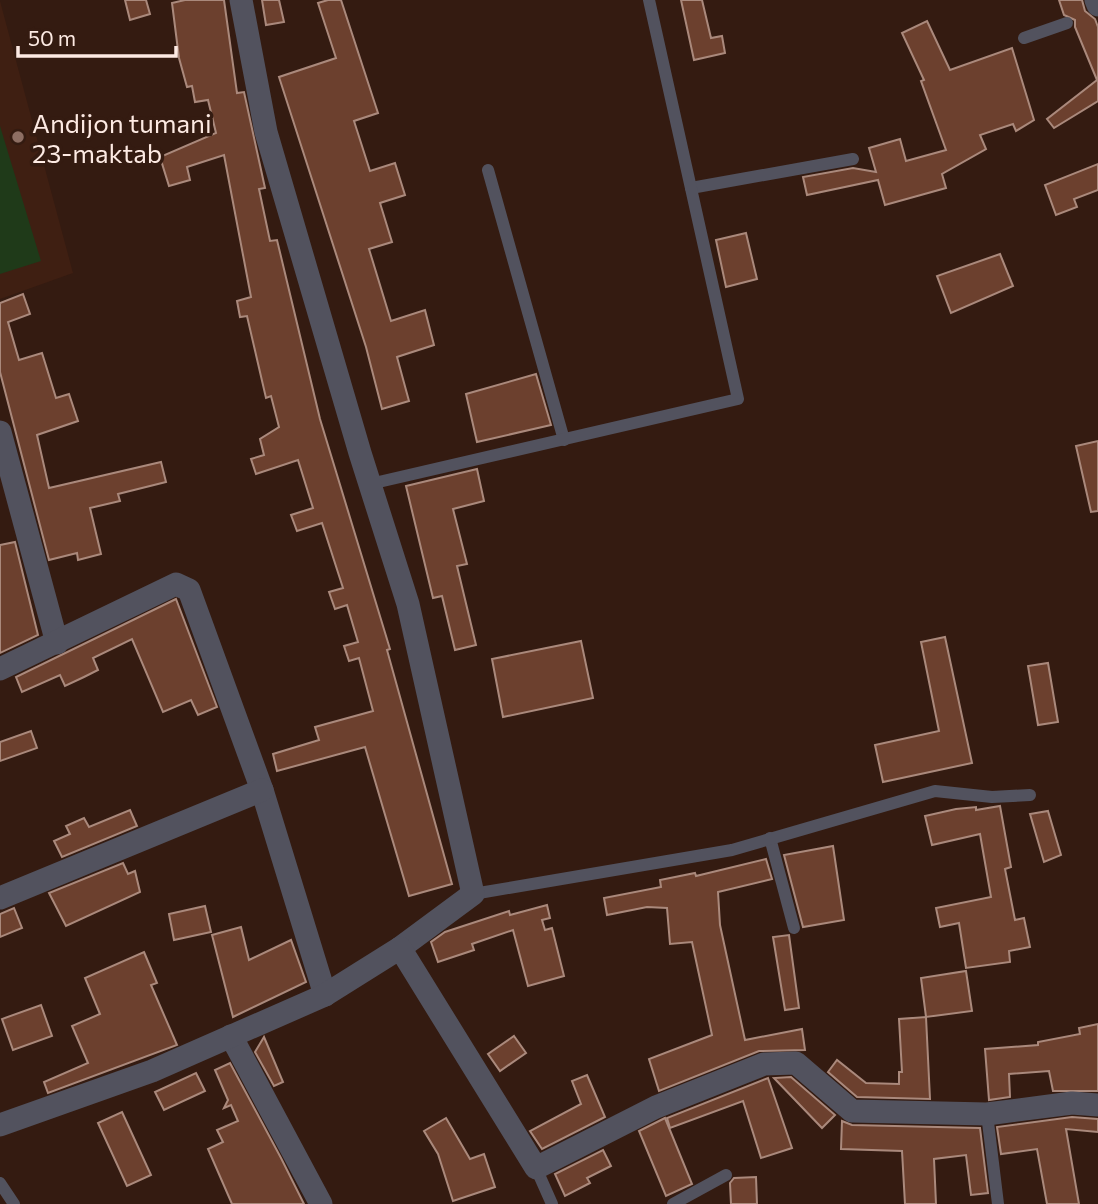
<svg xmlns="http://www.w3.org/2000/svg" width="1098" height="1204" viewBox="0 0 1098 1204" font-family="Commissioner,sans-serif">
  <style>
    .built { fill: #3f1f12 }
    .green { fill: #1f3a19 }
    .building { fill: #6c402e; stroke: #aa897c; stroke-width: 2 }
    .lines { fill: none; stroke-linecap: round; stroke-linejoin: round }
    .service { stroke: #52525e; stroke-width: 12 }
    .minor { stroke: #52525e; stroke-width: 23 }
    .education-dot { fill: #8d6e63; stroke: #341b11; stroke-width: 2.5 }
    .labels { text-anchor: middle; dominant-baseline: central; stroke-width: 7; stroke-linejoin: round; paint-order: stroke }
    .poi-label { font-size: 26px; fill: #fdeae3; stroke: #341b11; text-anchor: start }
  </style>
  <rect width="100%" height="100%" fill="#341b11"/>
  <path class="built" d="M0,1L73,273L0,299Z"/>
  <path class="green" d="M0,126L41,261L0,274Z"/>
  <g class="building">
    <path d="M125,0H146L150,14L130,20Z"/>
    <path d="M185,0H224L237,93L244,92L265,188L259,189L270,241L277,240L320,419L390,649L387,650L452,884L409,896L365,747L277,771L273,754L319,740L315,727L373,711L359,658L349,661L344,646L358,642L347,605L335,609L329,592L343,588L322,523L297,531L291,515L313,508L298,460L256,474L251,459L264,455L260,439L279,427L271,396L266,398L247,316L240,317L237,301L251,297L224,155L187,167L190,180L169,186L160,157L216,133L208,100L195,102L192,86L187,87L179,58L172,3Z"/>
    <path d="M262,0H279L284,22L266,25Z"/>
    <path d="M328,0H341L378,113L354,121L370,171L395,163L405,195L380,203L392,242L369,249L391,321L425,310L434,345L397,357L409,401L382,409L366,347L279,77L336,58L318,3Z"/>
    <path d="M681,0H702L711,38L722,36L725,53L694,60Z"/>
    <path d="M1059,0H1082L1085,11L1095,19L1098,27V101L1054,128L1047,119L1097,80L1075,27V20L1064,15Z"/>
    <path d="M927,21L950,70L1012,48L1034,120L1016,131L1013,124L980,135L986,149L942,174L946,188L885,205L878,180L807,195L803,177L853,168L876,172L869,148L900,139L906,161L946,150L921,81L924,80L902,33Z"/>
    <path d="M1098,164V190L1074,199L1077,207L1056,215L1045,185Z"/>
    <path d="M746,233L757,279L726,287L716,240Z"/>
    <path d="M1000,254L1013,286L951,313L937,276Z"/>
    <path d="M23,294L30,314L8,322L19,360L42,353L56,398L69,394L78,421L37,435L49,488L161,462L166,482L118,494L120,501L90,508L101,554L78,560L77,553L49,560L0,372V303Z"/>
    <path d="M536,374L551,425L477,442L466,394Z"/>
    <path d="M1098,441V511L1091,512L1076,446Z"/>
    <path d="M477,469L484,501L453,509L467,564L457,566L476,645L455,650L442,596L433,598L406,486Z"/>
    <path d="M15,542L38,635L0,653V545Z"/>
    <path d="M176,599L217,707L198,715L191,700L163,712L132,639L93,658L98,670L84,677L65,686L60,675L22,692L16,677Z"/>
    <path d="M945,637L972,763L883,782L875,745L939,731L921,642Z"/>
    <path d="M581,641L593,698L503,717L492,659Z"/>
    <path d="M1048,663L1058,722L1038,725L1028,666Z"/>
    <path d="M31,731L37,748L0,761V742Z"/>
    <path d="M1000,806L1011,867L1005,869L1015,920L1024,918L1030,947L1009,951L1010,962L966,968L959,923L940,927L936,908L991,897L980,834L932,845L925,816L956,809L976,807V810Z"/>
    <path d="M130,810L137,826L62,857L54,841L70,834L66,826L84,818L89,827Z"/>
    <path d="M1048,811L1061,855L1044,862L1030,814Z"/>
    <path d="M833,846L844,920L803,927L784,855Z"/>
    <path d="M766,859L772,879L718,892L720,925L745,1040L802,1029L805,1050L759,1051L659,1091L649,1059L712,1035L692,942L670,944L667,908L647,907L607,915L604,898L661,887L660,880L695,873L696,876Z"/>
    <path d="M123,863L128,874L135,871L140,892L66,926L49,893Z"/>
    <path d="M547,905L550,918L542,920L545,930L552,928L564,976L528,986L513,930L472,944L474,950L438,962L431,942L445,932L509,911L510,915Z"/>
    <path d="M205,906L211,932L174,940L169,914Z"/>
    <path d="M14,908L22,928L0,937V914Z"/>
    <path d="M241,927L249,960L291,940L306,982L233,1017L212,935Z"/>
    <path d="M789,935L799,1008L785,1010L773,937Z"/>
    <path d="M144,952L157,983L151,985L177,1045L48,1093L44,1082L88,1063L72,1026L100,1014L85,978Z"/>
    <path d="M966,971L972,1011L926,1017L921,978Z"/>
    <path d="M41,1005L52,1036L13,1050L2,1019Z"/>
    <path d="M926,1017L930,1099L857,1097L828,1072L837,1060L866,1083L899,1084V1072H902L899,1019Z"/>
    <path d="M1098,1024V1091H1053L1049,1071L1009,1074L1010,1097L989,1100L985,1049L1038,1045V1042L1080,1034L1079,1028Z"/>
    <path d="M514,1036L526,1053L500,1071L488,1054Z"/>
    <path d="M264,1037L283,1082L274,1086L255,1052Z"/>
    <path d="M230,1063L281,1158L304,1204H232L208,1149L223,1142L217,1130L238,1121L231,1105L224,1108L228,1100L215,1070Z"/>
    <path d="M196,1073L205,1091L164,1110L155,1092Z"/>
    <path d="M587,1075L605,1117L542,1149L530,1131L581,1104L572,1081Z"/>
    <path d="M791,1077L835,1115L822,1128L774,1078Z"/>
    <path d="M768,1078L792,1148L761,1158L743,1101L670,1128L667,1118Z"/>
    <path d="M122,1112L151,1175L127,1186L98,1123Z"/>
    <path d="M1072,1117L1098,1119V1132L1066,1129L1079,1204H1047L1037,1149L1001,1154L997,1127Z"/>
    <path d="M446,1118L470,1159L484,1154L495,1187L453,1201L438,1154L424,1131Z"/>
    <path d="M665,1118L692,1184L666,1196L639,1131Z"/>
    <path d="M842,1121L852,1125L980,1128L988,1193L971,1195L966,1155L934,1159L936,1204H905L902,1151L841,1149Z"/>
    <path d="M603,1150L611,1166L587,1178L590,1183L565,1196L555,1174Z"/>
    <path d="M756,1177L757,1204H731L730,1183L734,1178Z"/>
  </g>
  <g class="lines">
    <g class="service">
      <path d="M1024,38L1067,23"/>
      <path d="M488,170L564,440"/>
      <path d="M691,188L853,159"/>
      <path d="M370,484L738,399L649,0"/>
      <path d="M770,838L794,928"/>
      <path d="M473,894L732,850L935,791L992,797L1030,795"/>
      <path d="M987,1114L998,1204"/>
      <path d="M536,1168L552,1204"/>
      <path d="M0,1183L14,1204"/>
      <path d="M673,1204L726,1175"/>
    </g>
    <g class="minor">
      <path d="M241,0L266,132L360,453L408,604L473,894L400,948"/>
      <path d="M1096,0L1098,5"/>
      <path d="M0,432L57,643"/>
      <path d="M0,669L176,584L189,590L262,790L325,995"/>
      <path d="M0,898L262,790"/>
      <path d="M231,1036L321,1204"/>
      <path d="M0,1125L152,1071L325,995L400,948L536,1168L656,1107L764,1064L796,1063L852,1111L987,1114L1072,1103L1098,1105"/>
    </g>
  </g>
  <circle class="education-dot" cx="18" cy="137" r="7"/>
  <g class="labels">
    <g class="poi-label">
      <text x="32" y="122">Andijon tumani<tspan x="32" dy="30">23-maktab</tspan></text>
    </g>
  </g>
  <path d="M18 46v10h158v-10" fill="none" stroke="#fdeae3" stroke-width="3.5"/>
  <text x="28" y="46" font-size="21" fill="#fdeae3" stroke="#341b11" stroke-width="5" paint-order="stroke">50 m</text>
</svg>
